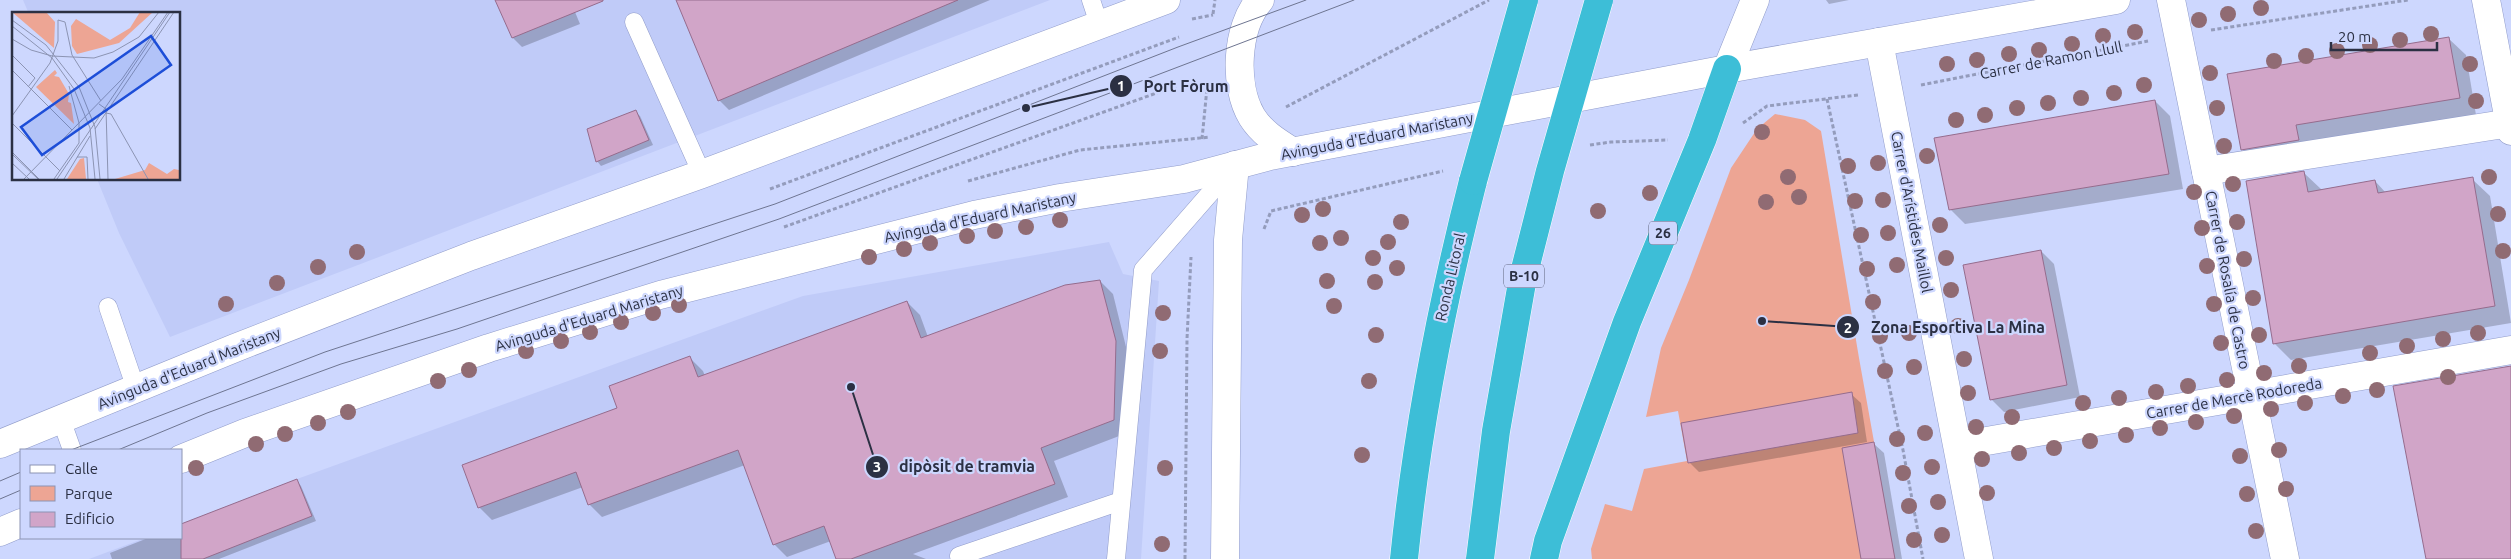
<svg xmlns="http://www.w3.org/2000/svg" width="2511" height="559" viewBox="0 0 2511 559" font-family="Ubuntu,sans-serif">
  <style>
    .built { fill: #c0cbf8 }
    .green { fill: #eda594 }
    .shadow { fill: #0003 }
    .building { fill: #d1a5c8; stroke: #956c8d }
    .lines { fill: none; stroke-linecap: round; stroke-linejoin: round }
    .lane-casing { stroke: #919cca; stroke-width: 19 }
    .street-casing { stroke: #919cca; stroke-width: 29 }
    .secondary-casing { stroke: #919cca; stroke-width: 29 }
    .highway-casing { stroke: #fff; stroke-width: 29 }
    .path { stroke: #949cbc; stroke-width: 3; stroke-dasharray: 4 2.5; stroke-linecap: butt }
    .lane { stroke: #fff; stroke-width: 18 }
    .street { stroke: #fff; stroke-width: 28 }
    .secondary { stroke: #fff; stroke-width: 28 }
    .highway { stroke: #3dbed7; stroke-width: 28 }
    .tram { stroke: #6e7591; stroke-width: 1 }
    .highway-bridge-casing { stroke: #fff; stroke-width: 29; stroke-linecap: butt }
    .highway-bridge { stroke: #3dbed7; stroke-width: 28 }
    .tree { fill: #906b73 }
    .labels { text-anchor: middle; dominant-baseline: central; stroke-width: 4.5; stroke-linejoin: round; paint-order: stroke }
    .shield { fill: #cdd7fe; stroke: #5c627b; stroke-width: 1 }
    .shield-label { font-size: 14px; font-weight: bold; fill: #2b3043 }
    .street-label { font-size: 15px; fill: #2b3043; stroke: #cdd7fe }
    .inset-road { fill: none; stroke: #8c94b3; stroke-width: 1 }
    .view { fill: #1d4ed8; fill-opacity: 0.15; stroke: #1d4ed8; stroke-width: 2.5 }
    .inset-edge { fill: none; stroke: #2b3043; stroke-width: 2.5 }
    .leader { fill: none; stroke: #2b3043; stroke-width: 2 }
    .callout-dot { fill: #2b3043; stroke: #cdd7fe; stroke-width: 2 }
    .mark-label { font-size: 15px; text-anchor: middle; font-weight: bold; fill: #fff }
    .callout-label { font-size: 16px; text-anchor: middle; font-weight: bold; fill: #2b3043; stroke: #cdd7fe; stroke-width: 4.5; stroke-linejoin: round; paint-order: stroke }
  </style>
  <rect width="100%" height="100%" fill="#cdd7fe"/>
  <g class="built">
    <path d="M23,0H1050L170,337L119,233L97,179H179V14H29Z"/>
    <path d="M1109,242L1123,274L1159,281L1141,559H89L145,538H181V524L297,479L803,296Z"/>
  </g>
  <path class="green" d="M1775,114L1805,120L1821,131L1859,358L1895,559H1592L1591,549L1605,504L1632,511L1644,469L1687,461L1678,411L1646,417L1661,348L1689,280L1731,168L1757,129Z"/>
  <g class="shadow">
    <path d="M497,0H570L580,24L522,47L513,38Z"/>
    <path d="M677,0H990L729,110L719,100Z"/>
    <path d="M1826,0H1849L1829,4Z"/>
    <path d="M2448,38L2466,55L2476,115L2259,166L2242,149Z"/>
    <path d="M2155,101L2170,116L2183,189L1965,224L1950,209Z"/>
    <path d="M635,112L640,116L653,145L601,166L597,161Z"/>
    <path d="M2304,173L2322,190L2375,181L2386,193L2472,179L2490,196L2511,323L2291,360L2274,343Z"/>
    <path d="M2041,251L2054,264L2080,397L2004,412L1991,399Z"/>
    <path d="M1100,281L1113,294L1128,355L1127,433L1054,461L1068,497L913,554L926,559H838L831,541L787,557L774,544L745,465L602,517L589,504L583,487L492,520L479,507L690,358L703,371L705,376L907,302L920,315L928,337Z"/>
    <path d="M1851,394L1861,403L1867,442L1699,472L1689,462Z"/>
    <path d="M1874,444L1884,453L1902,559H1863Z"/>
    <path d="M297,481L301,486L316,521L219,559H112L110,553L148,538H181Z"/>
  </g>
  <g class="building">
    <path d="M495,0H603V1L512,38Z"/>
    <path d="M676,0H958L718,101Z"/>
    <path d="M2449,37L2460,98L2296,125L2299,140L2241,150L2227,74Z"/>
    <path d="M2155,100L2169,174L1949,210L1934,138Z"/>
    <path d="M636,110L649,140L596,162L587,129Z"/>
    <path d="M2304,171L2308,192L2375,180L2378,193L2473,177L2495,306L2273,344L2246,181Z"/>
    <path d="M2041,250L2067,385L1990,400L1963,265Z"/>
    <path d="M1100,280L1116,341L1114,420L1041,448L1055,484L851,559H836L824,526L773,545L738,450L588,505L576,472L478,508L462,465L617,408L609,386L690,356L698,377L907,301L921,338L1065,285Z"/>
    <path d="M2511,366V559H2426L2393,386Z"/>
    <path d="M1852,392L1858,433L1688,463L1681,423Z"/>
    <path d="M1874,442L1895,559H1861L1842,448Z"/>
    <path d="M297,479L312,516L203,559H181V524Z"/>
  </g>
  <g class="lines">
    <defs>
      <g id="lane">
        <path d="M1091,0L1099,24"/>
        <path d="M634,22L702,174"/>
        <path d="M108,307L136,389"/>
        <path d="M61,419L72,450"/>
        <path d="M959,556L1121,501"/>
        <path d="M1116,559L1143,270L1232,168"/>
      </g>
      <g id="street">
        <path d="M2171,0L2285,559"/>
        <path d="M2486,0L2511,131"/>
        <path d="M1879,42L1979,559"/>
        <path d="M2206,171L2510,123"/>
        <path d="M1958,446L2511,350"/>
        <path d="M1225,559L1228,240L1235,165"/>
      </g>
      <g id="secondary">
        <path d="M1260,0C1236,27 1233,86 1252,117C1262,133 1277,142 1293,152"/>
        <path d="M1727,69L1755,0"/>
        <path d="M0,444L235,348L471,256L702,174L1166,0"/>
        <path d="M181,459L245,433L489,348L660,295L974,215L1060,198L1184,179L1270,156L1727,69L2116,0"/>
        <path d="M0,532L21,523"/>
      </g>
      <g id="highway">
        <path d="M1404,559C1417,431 1441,306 1473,181"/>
        <path d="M1544,559L1548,541L1627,322L1702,140L1727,69"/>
      </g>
    </defs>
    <use href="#lane" class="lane-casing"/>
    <use href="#street" class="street-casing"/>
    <use href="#secondary" class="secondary-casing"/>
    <use href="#highway" class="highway-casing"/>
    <g class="path">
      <path d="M1213,14L1215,0"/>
      <path d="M1192,19L1213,15"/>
      <path d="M2211,30L2408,0"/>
      <path d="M1921,85L2148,41"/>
      <path d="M1827,99L1903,450L1923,559"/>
      <path d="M1286,107L1489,0"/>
      <path d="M1743,123L1767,106L1858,95"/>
      <path d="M1202,139L1207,88"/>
      <path d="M1590,145L1611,142L1668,140"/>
      <path d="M968,181L1080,150L1210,137"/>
      <path d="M770,189L1179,37"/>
      <path d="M784,227L1176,86"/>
      <path d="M1264,229L1271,211L1443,171"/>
      <path d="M1185,559L1187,339L1191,257"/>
    </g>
    <use href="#lane" class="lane"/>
    <use href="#street" class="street"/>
    <use href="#secondary" class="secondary"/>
    <use href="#highway" class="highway"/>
    <g class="tram">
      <path d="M71,450L325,352L775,204L1178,47L1306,0"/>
      <path d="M118,450L207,413L341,364L457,329L779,219L1354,0"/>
      <path d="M0,481L21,472"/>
      <path d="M0,499L21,490"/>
    </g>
    <defs>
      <g id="highway-bridge">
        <path d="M1473,181L1524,0"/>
        <path d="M1480,559L1496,431L1523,277L1550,171L1599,0"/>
      </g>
    </defs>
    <use href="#highway-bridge" class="highway-bridge-casing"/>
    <use href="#highway-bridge" class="highway-bridge"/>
  </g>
  <g class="tree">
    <circle cx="2261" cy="8" r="8"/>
    <circle cx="2228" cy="14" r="8"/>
    <circle cx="2199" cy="20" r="8"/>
    <circle cx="2135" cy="32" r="8"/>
    <circle cx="2431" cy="34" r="8"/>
    <circle cx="2103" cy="36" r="8"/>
    <circle cx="2400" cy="40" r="8"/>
    <circle cx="2072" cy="44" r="8"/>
    <circle cx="2370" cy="45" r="8"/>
    <circle cx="2039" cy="50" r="8"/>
    <circle cx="2337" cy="51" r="8"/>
    <circle cx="2009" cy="54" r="8"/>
    <circle cx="2306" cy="56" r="8"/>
    <circle cx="1977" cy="60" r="8"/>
    <circle cx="2274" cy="61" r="8"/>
    <circle cx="1947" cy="64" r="8"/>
    <circle cx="2470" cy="64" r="8"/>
    <circle cx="2210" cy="73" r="8"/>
    <circle cx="2144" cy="85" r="8"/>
    <circle cx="2114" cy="93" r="8"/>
    <circle cx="2081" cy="98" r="8"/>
    <circle cx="2476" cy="101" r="8"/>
    <circle cx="2048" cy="103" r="8"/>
    <circle cx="2017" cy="108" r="8"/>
    <circle cx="2217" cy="108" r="8"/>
    <circle cx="1985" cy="115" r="8"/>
    <circle cx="1956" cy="120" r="8"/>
    <circle cx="1762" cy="132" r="8"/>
    <circle cx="2224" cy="146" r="8"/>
    <circle cx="1927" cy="156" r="8"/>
    <circle cx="1878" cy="163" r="8"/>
    <circle cx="1848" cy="166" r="8"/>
    <circle cx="1788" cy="177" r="8"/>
    <circle cx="2489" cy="177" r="8"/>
    <circle cx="2233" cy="184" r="8"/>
    <circle cx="2194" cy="192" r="8"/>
    <circle cx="1650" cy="193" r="8"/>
    <circle cx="1799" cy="197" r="8"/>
    <circle cx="1883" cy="200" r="8"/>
    <circle cx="1855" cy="201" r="8"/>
    <circle cx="1766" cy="202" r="8"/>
    <circle cx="1323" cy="209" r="8"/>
    <circle cx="1598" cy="211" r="8"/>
    <circle cx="2498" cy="214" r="8"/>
    <circle cx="1302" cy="215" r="8"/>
    <circle cx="1060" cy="220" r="8"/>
    <circle cx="1401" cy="222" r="8"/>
    <circle cx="2237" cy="222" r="8"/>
    <circle cx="1940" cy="225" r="8"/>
    <circle cx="1026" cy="227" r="8"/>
    <circle cx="2202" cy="228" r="8"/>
    <circle cx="995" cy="231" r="8"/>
    <circle cx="1888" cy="233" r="8"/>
    <circle cx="1861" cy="235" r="8"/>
    <circle cx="967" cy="236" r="8"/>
    <circle cx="1341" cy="238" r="8"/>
    <circle cx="1388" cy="242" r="8"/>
    <circle cx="930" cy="243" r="8"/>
    <circle cx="1320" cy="243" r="8"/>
    <circle cx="904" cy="249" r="8"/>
    <circle cx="2503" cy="251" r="8"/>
    <circle cx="357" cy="252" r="8"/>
    <circle cx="869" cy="257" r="8"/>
    <circle cx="1373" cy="258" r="8"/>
    <circle cx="1946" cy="258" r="8"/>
    <circle cx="2244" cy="259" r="8"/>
    <circle cx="1897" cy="265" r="8"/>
    <circle cx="2207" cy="266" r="8"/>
    <circle cx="318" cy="267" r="8"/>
    <circle cx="1397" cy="268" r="8"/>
    <circle cx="1867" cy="269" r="8"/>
    <circle cx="1327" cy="281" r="8"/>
    <circle cx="1375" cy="282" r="8"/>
    <circle cx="277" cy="283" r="8"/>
    <circle cx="1951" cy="290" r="8"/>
    <circle cx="2253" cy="298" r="8"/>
    <circle cx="1873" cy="302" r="8"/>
    <circle cx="226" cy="304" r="8"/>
    <circle cx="2214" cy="304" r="8"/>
    <circle cx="679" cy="305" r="8"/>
    <circle cx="1334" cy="306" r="8"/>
    <circle cx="653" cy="313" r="8"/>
    <circle cx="1163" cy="313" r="8"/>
    <circle cx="621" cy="322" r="8"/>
    <circle cx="1958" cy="326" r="8"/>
    <circle cx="590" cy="332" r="8"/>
    <circle cx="1909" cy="333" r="8"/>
    <circle cx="2478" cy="333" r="8"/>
    <circle cx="1376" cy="335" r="8"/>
    <circle cx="2259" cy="335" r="8"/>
    <circle cx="1880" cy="336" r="8"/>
    <circle cx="2443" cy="339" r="8"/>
    <circle cx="561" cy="341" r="8"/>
    <circle cx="2221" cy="343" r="8"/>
    <circle cx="2407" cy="346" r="8"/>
    <circle cx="526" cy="351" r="8"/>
    <circle cx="1160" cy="351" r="8"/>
    <circle cx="2370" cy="353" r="8"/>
    <circle cx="1964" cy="359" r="8"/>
    <circle cx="2299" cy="366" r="8"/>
    <circle cx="1914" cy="367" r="8"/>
    <circle cx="469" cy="370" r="8"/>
    <circle cx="1885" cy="371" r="8"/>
    <circle cx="2264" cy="373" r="8"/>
    <circle cx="2448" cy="377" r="8"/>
    <circle cx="2227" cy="380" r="8"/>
    <circle cx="438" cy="381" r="8"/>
    <circle cx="1369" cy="381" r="8"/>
    <circle cx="2188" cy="386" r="8"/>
    <circle cx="2377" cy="390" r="8"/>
    <circle cx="2156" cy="392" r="8"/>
    <circle cx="1968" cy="393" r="8"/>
    <circle cx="2343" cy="396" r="8"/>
    <circle cx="2119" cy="398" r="8"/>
    <circle cx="2083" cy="403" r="8"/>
    <circle cx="2305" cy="403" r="8"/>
    <circle cx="2271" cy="409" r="8"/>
    <circle cx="348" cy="412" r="8"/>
    <circle cx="2234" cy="416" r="8"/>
    <circle cx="2012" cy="417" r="8"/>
    <circle cx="2196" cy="422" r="8"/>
    <circle cx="318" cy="423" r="8"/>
    <circle cx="1976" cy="427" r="8"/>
    <circle cx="2160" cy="428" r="8"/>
    <circle cx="1925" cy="433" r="8"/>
    <circle cx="285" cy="434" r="8"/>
    <circle cx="2126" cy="435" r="8"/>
    <circle cx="1897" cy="439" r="8"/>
    <circle cx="2090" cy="441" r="8"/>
    <circle cx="256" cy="444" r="8"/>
    <circle cx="2054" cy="448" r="8"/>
    <circle cx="2279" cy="450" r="8"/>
    <circle cx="2019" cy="453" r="8"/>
    <circle cx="1362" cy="455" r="8"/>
    <circle cx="2240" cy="456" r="8"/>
    <circle cx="1982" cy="459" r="8"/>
    <circle cx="1932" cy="467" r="8"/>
    <circle cx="196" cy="468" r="8"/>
    <circle cx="1165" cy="468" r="8"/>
    <circle cx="1903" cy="473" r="8"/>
    <circle cx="2286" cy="489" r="8"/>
    <circle cx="1987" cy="493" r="8"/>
    <circle cx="2247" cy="494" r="8"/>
    <circle cx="1938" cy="502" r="8"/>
    <circle cx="1909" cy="506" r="8"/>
    <circle cx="2256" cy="531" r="8"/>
    <circle cx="1942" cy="535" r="8"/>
    <circle cx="1914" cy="540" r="8"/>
    <circle cx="1162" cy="544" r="8"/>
  </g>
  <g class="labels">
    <g class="shield">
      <rect x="1649" y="221.5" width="28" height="23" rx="4"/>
      <rect x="1504" y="264.5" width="40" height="23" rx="4"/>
    </g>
    <g class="shield-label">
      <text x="1663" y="233">26</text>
      <text x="1524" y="276">B-10</text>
    </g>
    <g class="street-label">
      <text transform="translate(2051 60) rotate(-11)">Carrer de Ramon Llull</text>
      <text transform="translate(1377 136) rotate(-11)">Avinguda d'Eduard Maristany</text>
      <text transform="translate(1912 212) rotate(79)">Carrer d'Arístides Maillol</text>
      <text transform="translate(980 217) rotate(-12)">Avinguda d'Eduard Maristany</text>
      <text transform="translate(1450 277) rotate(-77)">Ronda Litoral</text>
      <text transform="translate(2228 280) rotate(79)">Carrer de Rosalía de Castro</text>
      <text transform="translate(589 318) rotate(-17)">Avinguda d'Eduard Maristany</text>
      <text transform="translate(189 368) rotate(-22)">Avinguda d'Eduard Maristany</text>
      <text transform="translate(2234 398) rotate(-10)">Carrer de Mercè Rodoreda</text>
    </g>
  </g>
  <g transform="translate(12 12)">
    <rect width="168" height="168" fill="#cdd7fe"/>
    <path d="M0,0H34L43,10L42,36ZM128,0H141L107,31L65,42L60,34L59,14L64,7L98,28L118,16ZM43,58L45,61L42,64L47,65L57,82L56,90L59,91L62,112L24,75ZM72,146L74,167H55L68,147ZM137,151L155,162L162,157L167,158V167H103L133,158Z" fill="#eda594"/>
    <path class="inset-road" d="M0,8L34,33L67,75L83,115L88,167M46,8L53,10L60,43L89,89M0,14L40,46L62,77L78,116L83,167M0,27L19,38L40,44L82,46L101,40L127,25L147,0M0,43L23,66L16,75M0,58L60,118M57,74L67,111M87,92L94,97L96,167M94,101L99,102L136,167M0,104L38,51L46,29V8M0,111L48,159M83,117L162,0M0,140L27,167M0,142L26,167M65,145H75L76,167M0,151L17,167M12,167L110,67L156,0M42,167L67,131V111M45,167L158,0M52,167L78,124"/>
    <path class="view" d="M139,24L159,53L30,143L9,115Z"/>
    <rect width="168" height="168" class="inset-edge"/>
  </g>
  <path class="leader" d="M1026 108L1121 86M1762 321L1848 327M851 387L877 467"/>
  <g class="callout-dot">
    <circle cx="1026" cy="108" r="5"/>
    <circle cx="1762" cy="321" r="5"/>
    <circle cx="851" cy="387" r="5"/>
    <circle cx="1121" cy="86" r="12"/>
    <circle cx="1848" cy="327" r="12"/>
    <circle cx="877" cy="467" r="12"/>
  </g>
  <g class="mark-label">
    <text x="1121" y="91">1</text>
    <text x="1848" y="333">2</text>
    <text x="877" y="472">3</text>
  </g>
  <g class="callout-label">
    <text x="1186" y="92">Port Fòrum</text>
    <text x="1958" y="333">Zona Esportiva La Mina</text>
    <text x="967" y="472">dipòsit de tramvia</text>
  </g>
  <rect x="20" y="449" width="162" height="90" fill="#cdd7fe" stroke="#8c94b3"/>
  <rect x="30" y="465" width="25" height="8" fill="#ffffff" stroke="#8c94b3"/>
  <text x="65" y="474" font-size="15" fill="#2b3043">Calle</text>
  <rect x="30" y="486" width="25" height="15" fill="#eda594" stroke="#8c94b3"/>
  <text x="65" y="499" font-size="15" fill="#2b3043">Parque</text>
  <rect x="30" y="512" width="25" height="15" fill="#d1a5c8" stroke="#8c94b3"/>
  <text x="65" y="524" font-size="15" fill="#2b3043">Edificio</text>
  <path d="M2331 42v8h106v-8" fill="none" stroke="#2b3043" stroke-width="2.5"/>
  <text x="2338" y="42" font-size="15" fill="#2b3043" stroke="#cdd7fe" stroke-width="4" paint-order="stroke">20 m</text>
</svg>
